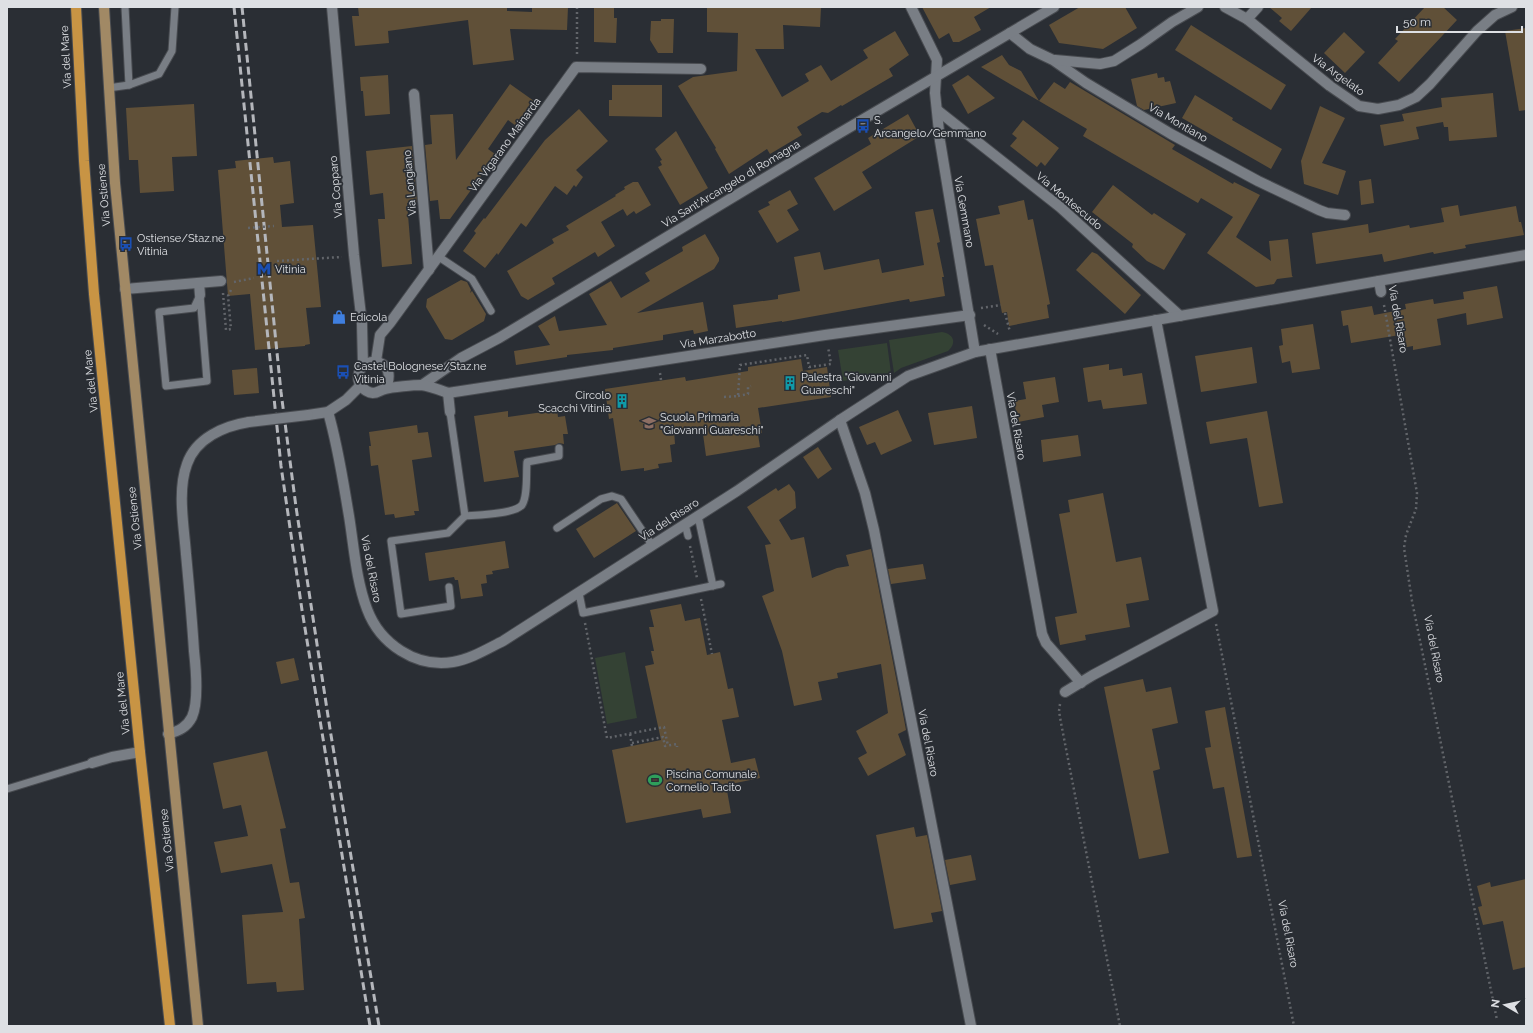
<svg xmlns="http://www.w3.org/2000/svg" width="1533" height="1033" viewBox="0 0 1533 1033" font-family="Raleway,sans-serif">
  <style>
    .green { fill: #344234 }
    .building { fill: #605038 }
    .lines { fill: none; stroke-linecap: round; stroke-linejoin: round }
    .service-casing { stroke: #484b50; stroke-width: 9 }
    .minor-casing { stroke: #484b50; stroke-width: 12 }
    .secondary-casing { stroke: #484b50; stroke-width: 12 }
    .primary-casing { stroke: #484b50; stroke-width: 12 }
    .path { stroke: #62656a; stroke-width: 2.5; stroke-dasharray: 2 3; stroke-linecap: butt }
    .service { stroke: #797e85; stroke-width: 7 }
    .minor { stroke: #797e85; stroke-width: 10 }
    .secondary { stroke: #a18965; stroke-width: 10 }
    .primary { stroke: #c89444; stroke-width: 10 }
    .rail { stroke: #b4b6bb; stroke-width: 3; stroke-dasharray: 8 4; stroke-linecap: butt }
    .minor-bridge-casing { stroke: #484b50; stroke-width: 12; stroke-linecap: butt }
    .path-bridge { stroke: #62656a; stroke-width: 2.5; stroke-dasharray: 2 3; stroke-linecap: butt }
    .minor-bridge { stroke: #797e85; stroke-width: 10 }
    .labels { text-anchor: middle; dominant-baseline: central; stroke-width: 3.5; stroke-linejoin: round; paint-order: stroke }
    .street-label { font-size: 11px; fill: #dee0e4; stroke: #2a2e34 }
    .poi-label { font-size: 11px; fill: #dee0e4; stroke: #2a2e34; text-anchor: start }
  </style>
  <rect width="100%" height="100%" fill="#2a2e34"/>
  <g class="green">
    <path d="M942,332C954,334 957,343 948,351L901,368L894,373L889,340Z"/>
    <path d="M887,343L891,373L843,381L838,350Z"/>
    <path d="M625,652L637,718L607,724L595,658Z"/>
  </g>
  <g class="building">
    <path d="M358,7H507V11L532,12V7H568L567,30L510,29L514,60L473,65L468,20L388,31L389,43L355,46L352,16H359Z"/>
    <path d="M594,7H614V18H617L616,43L594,42Z"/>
    <path d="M707,7H821L820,27L783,25L784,49H755L782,97L809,81L805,74L821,65L831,81L868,58L863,50L895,31L909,55L889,69L893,76L842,106L841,105L828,113L822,112L797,127L802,135L770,154L767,149L729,174L715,149L716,148L678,86L693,77L737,71L738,33L707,32Z"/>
    <path d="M922,7H991L974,17L981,30L959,42H953L949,33L939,39Z"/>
    <path d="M1080,7H1125L1137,28L1103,49L1059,43L1049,25Z"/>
    <path d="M1269,7H1312L1291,31L1279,21L1282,18Z"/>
    <path d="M1425,7H1443L1457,20L1399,82L1378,63L1398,41L1395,39Z"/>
    <path d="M661,19H674L673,53H658L650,40L651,21H661Z"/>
    <path d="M1191,25L1286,85L1271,110L1175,50Z"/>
    <path d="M1526,28V110L1519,111L1505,31Z"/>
    <path d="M1344,32L1365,52L1345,73L1324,53Z"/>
    <path d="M1002,55L1009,65L1021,71L1039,101L1054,82L1065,89L1070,82L1175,145L1172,149L1233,184L1234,182L1260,195L1236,237L1271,261L1269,241L1288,239L1292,276L1293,277L1277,279L1274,284L1256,287L1207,253L1233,217L1201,198L1198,203L1112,153L1083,136L1087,129L981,67Z"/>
    <path d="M1157,73L1158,78L1164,77L1165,82L1170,81L1176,103L1144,110L1137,106L1131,79Z"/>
    <path d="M388,75L390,114L365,116L363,91H361L360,77Z"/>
    <path d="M968,75L995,98L968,114L952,85Z"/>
    <path d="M510,84L534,101L516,126L508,120L488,149L495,154L479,179L450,219H440L438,200L430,201L425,145L432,144L430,115L453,114L456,160Z"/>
    <path d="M612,85H662V117L609,116V100H612Z"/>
    <path d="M1493,93L1497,137L1449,141L1448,127H1444L1443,122L1416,127L1419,139L1384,146L1380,125L1404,121L1402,114L1442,107L1441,98Z"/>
    <path d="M1195,95L1233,118L1232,120L1282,149L1271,169L1182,118Z"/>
    <path d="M194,104L197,156L172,157L174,191L140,193L138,160H129L126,108Z"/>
    <path d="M1320,106L1345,118L1322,163L1346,171L1338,195L1304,184L1301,161Z"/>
    <path d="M579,109L608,141L576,170L583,177L576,187L574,185L567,195L555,186L526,227L521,223L498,255L497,253L485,268L463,251L476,233L474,231L484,218L485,219L545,140Z"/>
    <path d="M908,114L920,136L862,172L872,188L834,211L814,178L871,144L868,138Z"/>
    <path d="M1023,120L1059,148L1045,166L1041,162L1037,167L1010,146L1017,138L1012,134Z"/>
    <path d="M676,131L708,188L680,205L658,167L662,165L660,161L662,160L655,149Z"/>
    <path d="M412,146L417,202L407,203L412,264L382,267L378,219H385L383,193L370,195L366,151Z"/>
    <path d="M273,157L274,163L290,161L294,203L280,205L282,227L313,225L321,307L306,308L310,344L305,345V346L255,350L250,294L228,296L218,170L236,168L235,161Z"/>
    <path d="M1371,179L1374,203L1361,205L1359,181Z"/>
    <path d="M633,182H638L651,205L636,214L634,211L627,216L623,209L601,222L615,246L598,257L595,252L552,278L555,284L528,300L521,296L507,271L554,243L552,239L569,230L566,226L616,196L615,195L625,189L624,187Z"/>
    <path d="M1113,185L1152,215L1154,213L1186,234L1164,270L1147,261L1132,247L1133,244L1092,212Z"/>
    <path d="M790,190L798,204L787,210L799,230L777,243L758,211L770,205L768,202Z"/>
    <path d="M1024,200L1028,220L1033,219L1044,273L1050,304L1047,305L1049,318L1009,326L1007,312L1002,313L993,265L985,266L976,219L1000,214L998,206Z"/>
    <path d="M1458,205L1460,216L1516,206L1519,222H1521L1524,235L1465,245L1466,248L1434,254L1433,252L1384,262L1382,254L1316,264L1312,233L1368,224L1369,233L1409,225L1410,228L1444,222L1441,208Z"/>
    <path d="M933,209L940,242L937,243L944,277H942L945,296L910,302L909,299L782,322V321L736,328L733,305L778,299V295L800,291L794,257L820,252L824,270L879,259L882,273L924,265L915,212Z"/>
    <path d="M705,234L719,258V261L714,269L637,313L703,302L708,331L694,334L693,330L663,335V340L613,348V350L567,355V357L516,365L514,351L550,345L538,326L555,316L559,331L607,325L589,294L611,281L621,298L650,281L645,273L683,251L682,247Z"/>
    <path d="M1092,252L1097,254L1141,295L1125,314L1076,270Z"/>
    <path d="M461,280L467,282L471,290L470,293L472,291L486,314L484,321L452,340L445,339L426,307L427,299Z"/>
    <path d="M1497,286L1503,318L1467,325L1466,313L1437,319L1441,345L1413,350V346L1402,348L1400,335L1351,343L1348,325L1343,326L1341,311L1372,306L1374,315L1406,309L1405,304L1433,299L1434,304L1464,299L1463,292Z"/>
    <path d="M1313,324L1320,369L1292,373L1290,361L1282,363L1279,346L1283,345L1281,329Z"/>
    <path d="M1252,347L1257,383L1201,392L1195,356Z"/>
    <path d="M801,359L803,371L827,367L831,397L758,408L762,433L758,434L760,447L706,456L702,427L674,431L675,444L670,445L672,462L658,464L659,468L644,471V468L621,471L613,418L609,419L605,389L685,377L686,381L748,371V367Z"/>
    <path d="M1109,364V370L1122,368L1123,376L1142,373L1147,404L1103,409L1101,400L1088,402L1083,368Z"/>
    <path d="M257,368L259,393L234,395L232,370Z"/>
    <path d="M1055,377L1059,402L1042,405L1044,417L1018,422L1014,401L1026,399L1023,382Z"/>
    <path d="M972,406L977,438L934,445L928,413Z"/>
    <path d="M557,410L558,417L565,416L568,434H563L564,444L559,443L555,445L514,451L519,477L484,482L474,416L508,411V417Z"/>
    <path d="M898,410L912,441L881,455L875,442L867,445L859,427Z"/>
    <path d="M1267,411L1283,503L1259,507L1247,438L1210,444L1206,422Z"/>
    <path d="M417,425L418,433L428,432L432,457L412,460L419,511H414L415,515L395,518L394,514L385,515L378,465L371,466L369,446H371L369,432Z"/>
    <path d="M1078,435L1081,456L1043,462L1041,440Z"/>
    <path d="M818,447L832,469L818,479L803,457Z"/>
    <path d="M789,484L795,492L796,508L779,520L791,540L804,537L812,578L837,568L849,566L846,555L871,549L904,719L906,730L898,734L906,755L868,776L858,758L867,753L856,731L888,713L881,664L837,673L838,678L818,682L822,700L794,706L782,651L762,596L774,591L765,545L771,544L747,507L776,488L778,491Z"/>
    <path d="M1103,493L1116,562L1141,557L1149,600L1126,604L1130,627L1085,635L1086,640L1060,645L1055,617L1077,613L1059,514L1070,512L1068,500Z"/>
    <path d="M617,503L636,531L594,558L576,529Z"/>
    <path d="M505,541L509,568L492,571L493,574L486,575L487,583L481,584L483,596L461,599L458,580H455L454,577L429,581L425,553Z"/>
    <path d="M923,564L926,579L891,584L888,569Z"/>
    <path d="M681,604L685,621L700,618L707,655L720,652L728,689L733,688L739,717L722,720L731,763L755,758L760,778L726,785L731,813L703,818L701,809L626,823L612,750L661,740L645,666L654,664L651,651H654L649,627H654L650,610Z"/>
    <path d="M294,658L299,680L281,684L276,662Z"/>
    <path d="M1143,679L1146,692L1171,687L1178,723L1152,729L1160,769L1153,771L1169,853L1139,859L1104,687Z"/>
    <path d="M1225,707L1252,856L1237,858L1224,787L1213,789L1205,748L1211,747L1205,711Z"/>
    <path d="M267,751L286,828L280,829L290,883L299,882L305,918L299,919L304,990L277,992L276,982L247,984L242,915L283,912L272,864L221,873L214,842L248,836L241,805L223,809L213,763Z"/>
    <path d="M914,827L916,837L927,835L942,911L931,913L933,922L894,929L876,835Z"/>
    <path d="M971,855L976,880L950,885L945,860Z"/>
    <path d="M1526,879V967L1513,970L1503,921L1483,925L1478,907L1482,906L1477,886L1490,882L1491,887Z"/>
  </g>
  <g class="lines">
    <defs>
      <g id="service">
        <path d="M125,7L129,85"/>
        <path d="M108,88L129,85L159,74L172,51L175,7"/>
        <path d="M439,257L472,279L491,311"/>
        <path d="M200,295L207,381L166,386L159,312L194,308Z"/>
        <path d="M465,516C477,515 515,514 522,505C528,496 526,473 527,462L559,456V448"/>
        <path d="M698,516L713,586"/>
        <path d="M685,524L688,536"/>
        <path d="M557,528L601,499L612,496L621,499L652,545"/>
        <path d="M449,587L451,606L401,614L391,541L448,533L465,516L450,412"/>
        <path d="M579,593L583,613L721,584"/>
        <path d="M7,789L92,763"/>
      </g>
      <g id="minor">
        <path d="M332,7L354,255L362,324L363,366"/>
        <path d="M911,7L937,60L935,93L940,141L975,352"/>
        <path d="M1225,7L1247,19L1330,86L1359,106L1378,109L1399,105L1416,97L1430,84L1477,31L1495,15L1512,7"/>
        <path d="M1247,19L1258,7"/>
        <path d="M1010,33L1030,49L1053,60L1086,83L1171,134L1258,181L1319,210L1327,213L1345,215"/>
        <path d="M1055,60L1100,64L1114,61L1141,44L1172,22L1198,7"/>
        <path d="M414,94L429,270"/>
        <path d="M937,110L1060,207L1180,316"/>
        <path d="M1379,281L1381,292"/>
        <path d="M199,283L200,295"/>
        <path d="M125,289L221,281"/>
        <path d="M990,349L1042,634L1046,643L1081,683"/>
        <path d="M376,361L380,335L390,323L576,67L701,69"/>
        <path d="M422,385L461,358L499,338L833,137L1054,7"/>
        <path d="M385,389C400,359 364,354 359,373C356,383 364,392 373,393C378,393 380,390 385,389C391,387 415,385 421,385C430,386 440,390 448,393L825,335L970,315"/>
        <path d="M448,393L450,412"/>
        <path d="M328,412C338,446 343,481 349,516C354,547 356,580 367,609C380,644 416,668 453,662C471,659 487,649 503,641L737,491L840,420L908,376L975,352L1526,255"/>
        <path d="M308,415L328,412L346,400L361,385"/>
        <path d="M840,420L865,493L874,530L971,1026"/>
        <path d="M1065,692L1093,675L1213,611L1156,320"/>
        <path d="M168,734C179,731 187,727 192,717C199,701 196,669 194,651C192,619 189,586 186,554C184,526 177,491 187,464C196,438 224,426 249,422"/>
        <path d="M92,763L112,757L140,752"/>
      </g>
      <path id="secondary" d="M104,7L115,183L198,1026"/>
      <path id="primary" d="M76,7L84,161L94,294L140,752L170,1026"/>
    </defs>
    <use href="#service" class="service-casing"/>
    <use href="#minor" class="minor-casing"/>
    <use href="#secondary" class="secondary-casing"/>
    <use href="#primary" class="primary-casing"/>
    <g class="path">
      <path d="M577,54V7"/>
      <path d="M277,261L342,257"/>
      <path d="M234,282L254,278"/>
      <path d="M223,293L226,330L231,329L228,296L231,290"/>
      <path d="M1384,305L1417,493L1416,509L1406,535L1404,548L1412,601L1497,1020"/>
      <path d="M981,308L1001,305"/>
      <path d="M1005,313L1010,332"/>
      <path d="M984,325L998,334"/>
      <path d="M660,373L661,380"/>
      <path d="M738,396L748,394V387L751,386"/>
      <path d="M724,397L738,396L740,365L807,355L809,367L831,364L828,347"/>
      <path d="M690,546L697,578"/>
      <path d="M701,599L712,654"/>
      <path d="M585,623L607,738L664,727L668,746"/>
      <path d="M1216,624L1294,1026"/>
      <path d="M1060,704L1059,711L1061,723L1120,1026"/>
      <path d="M630,734L632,746"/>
      <path d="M632,743L663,737L665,746L677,744V747"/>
    </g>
    <use href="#service" class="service"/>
    <use href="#minor" class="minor"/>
    <use href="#secondary" class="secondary"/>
    <use href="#primary" class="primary"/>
    <g class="rail">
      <path d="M234,7L281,466L302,610L370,1026"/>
      <path d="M242,7L281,392L296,507L330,729L379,1026"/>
    </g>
    <defs>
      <path id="minor-bridge" d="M249,422L308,415"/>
    </defs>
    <use href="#minor-bridge" class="minor-bridge-casing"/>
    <path class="path-bridge" d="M248,228L274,226"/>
    <use href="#minor-bridge" class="minor-bridge"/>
  </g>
  <defs>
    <symbol id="bus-bare" viewBox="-9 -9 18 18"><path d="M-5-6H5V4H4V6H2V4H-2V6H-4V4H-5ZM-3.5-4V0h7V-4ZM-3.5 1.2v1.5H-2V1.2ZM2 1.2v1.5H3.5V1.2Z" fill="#1a4fb4" stroke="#2a2e34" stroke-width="2.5" paint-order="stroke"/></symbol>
    <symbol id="metro-bare" viewBox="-9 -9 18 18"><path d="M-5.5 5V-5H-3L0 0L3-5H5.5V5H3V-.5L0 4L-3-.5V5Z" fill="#1a4fb4" stroke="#2a2e34" stroke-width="2.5" paint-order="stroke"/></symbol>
    <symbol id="shop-bare" viewBox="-9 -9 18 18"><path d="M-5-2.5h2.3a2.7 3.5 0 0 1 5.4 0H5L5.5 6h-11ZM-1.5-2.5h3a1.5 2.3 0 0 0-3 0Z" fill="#3f7fe0" stroke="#2a2e34" stroke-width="2.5" paint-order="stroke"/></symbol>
    <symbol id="building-bare" viewBox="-9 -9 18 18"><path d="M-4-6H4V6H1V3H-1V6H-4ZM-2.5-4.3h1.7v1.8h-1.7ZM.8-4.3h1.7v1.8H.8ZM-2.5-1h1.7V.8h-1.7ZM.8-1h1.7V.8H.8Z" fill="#0f9aa8" stroke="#2a2e34" stroke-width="2.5" paint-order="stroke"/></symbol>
    <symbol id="school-bare" viewBox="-9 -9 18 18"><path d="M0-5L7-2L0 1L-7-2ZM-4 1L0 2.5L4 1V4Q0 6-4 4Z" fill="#8d6e63" stroke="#2a2e34" stroke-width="2.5" paint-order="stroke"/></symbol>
    <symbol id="stadium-bare" viewBox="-9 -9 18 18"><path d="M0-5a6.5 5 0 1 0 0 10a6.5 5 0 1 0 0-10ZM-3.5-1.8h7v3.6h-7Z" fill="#2e9e5b" stroke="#2a2e34" stroke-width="2.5" paint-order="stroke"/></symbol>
  </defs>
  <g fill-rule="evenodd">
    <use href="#bus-bare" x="853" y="116" width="20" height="20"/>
    <use href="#bus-bare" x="116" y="234" width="20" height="20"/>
    <use href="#metro-bare" x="254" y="259" width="20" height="20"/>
    <use href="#shop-bare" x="329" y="307" width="20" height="20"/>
    <use href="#bus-bare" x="333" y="362" width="20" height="20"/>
    <use href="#building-bare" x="780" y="373" width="20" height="20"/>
    <use href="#building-bare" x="612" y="391" width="20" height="20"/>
    <use href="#school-bare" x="639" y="413" width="20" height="20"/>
    <use href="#stadium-bare" x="645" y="770" width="20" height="20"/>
  </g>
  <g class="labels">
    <g class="street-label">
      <text transform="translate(66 57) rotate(-93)">Via del Mare</text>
      <text transform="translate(1338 75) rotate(36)">Via Argelato</text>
      <text transform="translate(1178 123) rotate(30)">Via Montiano</text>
      <text transform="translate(505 145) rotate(-54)">Via Vigarano Mainarda</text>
      <text transform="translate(410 183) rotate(-95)">Via Longiano</text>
      <text transform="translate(731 184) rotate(-31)">Via Sant'Arcangelo di Romagna</text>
      <text transform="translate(336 187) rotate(-95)">Via Copparo</text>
      <text transform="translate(104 195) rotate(-95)">Via Ostiense</text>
      <text transform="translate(1069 201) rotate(40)">Via Montescudo</text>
      <text transform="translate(964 212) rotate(80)">Via Gemmano</text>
      <text transform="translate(1398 319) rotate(80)">Via del Risaro</text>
      <text transform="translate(718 339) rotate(-9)">Via Marzabotto</text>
      <text transform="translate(91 381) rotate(-96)">Via del Mare</text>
      <text transform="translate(1016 426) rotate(80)">Via del Risaro</text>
      <text transform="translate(135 518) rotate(-96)">Via Ostiense</text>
      <text transform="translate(669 520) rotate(-33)">Via del Risaro</text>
      <text transform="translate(371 569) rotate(79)">Via del Risaro</text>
      <text transform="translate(1434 649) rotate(79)">Via del Risaro</text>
      <text transform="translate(123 703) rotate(-96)">Via del Mare</text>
      <text transform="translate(928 743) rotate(79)">Via del Risaro</text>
      <text transform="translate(167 840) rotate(-96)">Via Ostiense</text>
      <text transform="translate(1288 934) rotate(79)">Via del Risaro</text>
    </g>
    <g class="poi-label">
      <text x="874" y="120">S.<tspan x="874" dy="13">Arcangelo/Gemmano</tspan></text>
      <text x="137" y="238">Ostiense/Staz.ne<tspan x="137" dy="13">Vitinia</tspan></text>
      <text x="275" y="269">Vitinia</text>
      <text x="350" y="317">Edicola</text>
      <text x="354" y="366">Castel Bolognese/Staz.ne<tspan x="354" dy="13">Vitinia</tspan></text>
      <text x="801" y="377">Palestra "Giovanni<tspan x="801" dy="13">Guareschi"</tspan></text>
      <text x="611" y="395" text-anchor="end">Circolo<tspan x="611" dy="13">Scacchi Vitinia</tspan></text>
      <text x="660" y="417">Scuola Primaria<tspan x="660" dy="13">"Giovanni Guareschi"</tspan></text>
      <text x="666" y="774">Piscina Comunale<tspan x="666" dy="13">Cornelio Tacito</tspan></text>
    </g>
  </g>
  <rect width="1533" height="1033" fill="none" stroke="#dee0e4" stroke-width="16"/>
  <g transform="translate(1505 1005) rotate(279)" stroke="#2a2e34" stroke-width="3" paint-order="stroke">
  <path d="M0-3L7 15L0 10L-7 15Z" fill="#dee0e4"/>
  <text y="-6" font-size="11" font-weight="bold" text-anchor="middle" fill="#dee0e4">N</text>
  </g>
  <path d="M1397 26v6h125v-6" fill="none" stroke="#dee0e4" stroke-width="2"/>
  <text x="1403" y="26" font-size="12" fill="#dee0e4" stroke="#2a2e34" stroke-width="3" paint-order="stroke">50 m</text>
</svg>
